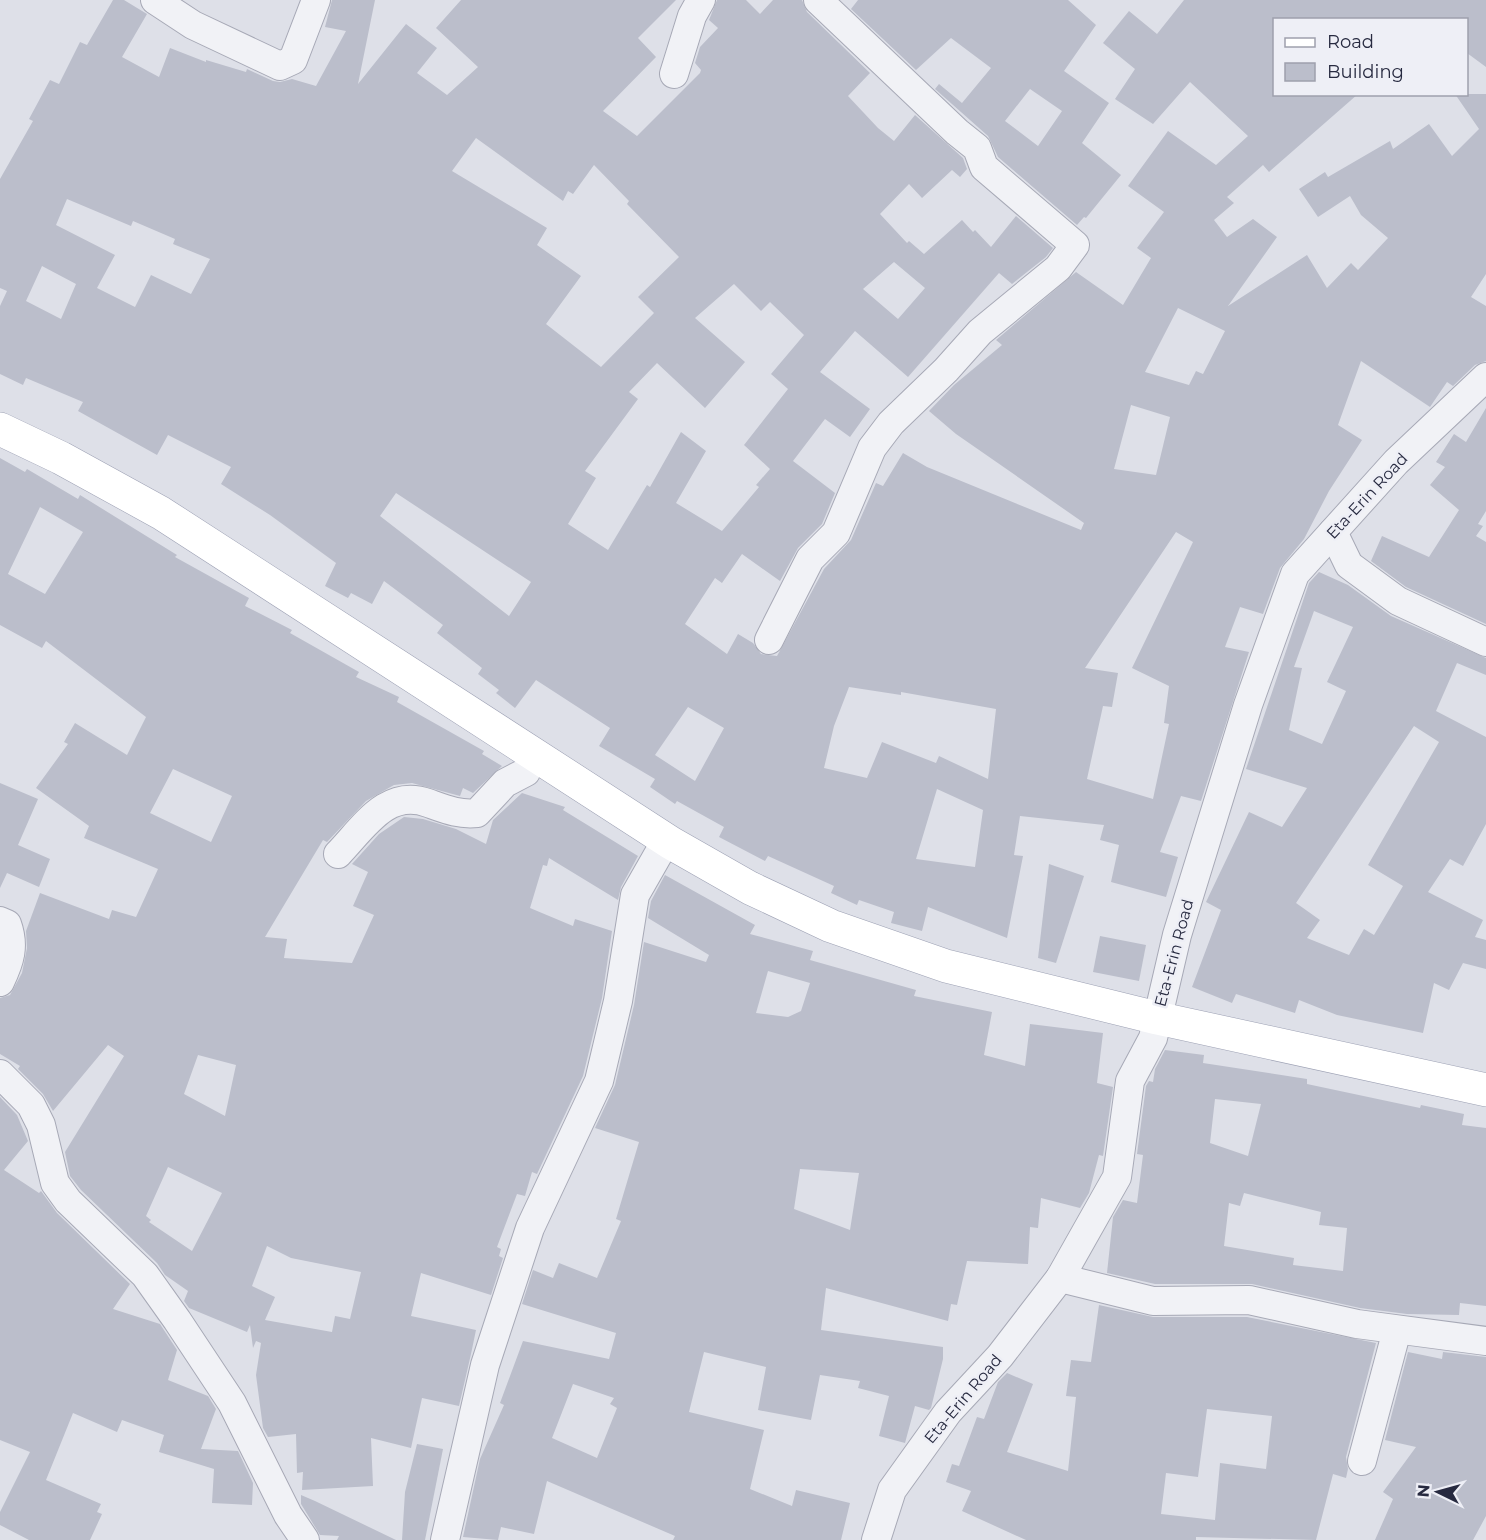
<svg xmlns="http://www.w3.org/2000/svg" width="1486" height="1540" viewBox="0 0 1486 1540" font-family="Montserrat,sans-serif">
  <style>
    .building { fill: #bbbecb; fill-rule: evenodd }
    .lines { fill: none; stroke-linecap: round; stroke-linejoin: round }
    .minor-casing { stroke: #a7a9b6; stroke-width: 30 }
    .primary-casing { stroke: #9da1b4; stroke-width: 34 }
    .minor { stroke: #f1f2f6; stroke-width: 28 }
    .primary { stroke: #fff; stroke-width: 33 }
    .labels { text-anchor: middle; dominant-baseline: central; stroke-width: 5; stroke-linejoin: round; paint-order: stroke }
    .street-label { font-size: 16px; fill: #272a40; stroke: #eeeff6 }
  </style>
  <rect width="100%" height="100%" fill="#dee0e8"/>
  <g class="building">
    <path d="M113,0H124L147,14L122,57L159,77L170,48L206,62V60L246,72L247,69L273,81L280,82L292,79L316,86L346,31L325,27L332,0H375L358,84L406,24L437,48L417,73L447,95L478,67L436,28L461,0H676L638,38L656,57L603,111L637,136L700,73L701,70L695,63L700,47L718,28L709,20L717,0H746L760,14L773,0H802L807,12L870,73L848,96L878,128L894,141L915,115L963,158L967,169L960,177L952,170L922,198L909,184L880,214L907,243L909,241L924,254L962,220L973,232L975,230L991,247L1016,216L1053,248L1046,257L1012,284L999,273L908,377L855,331L820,372L870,409L850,437L825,419L793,461L835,493L822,524L798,548L780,581L742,554L722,583L715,578L685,624L727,654L738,634L753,643L761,654L777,656L824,569L851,540L876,483L883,486L903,453L927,467L1081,530L1084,523L956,434L929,411L954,385L1002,345L996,340L1076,272L1123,305L1151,258L1137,248L1164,212L1128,186L1168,131L1216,165L1248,136L1190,82L1153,124L1115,99L1135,69L1103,43L1129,11L1157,34L1184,0H1486V67L1467,53V20H1275V94H1358L1269,172L1263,165L1227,197L1234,203L1214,220L1227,237L1253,219L1277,237L1228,306L1307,255L1327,288L1351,263L1358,270L1388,238L1361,215L1350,196L1318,217L1299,189L1325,172L1328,177L1390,141L1393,149L1429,124L1452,156L1479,129L1455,94H1486V274L1471,297L1486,306V361L1475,365L1453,386L1447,382L1430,407L1361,361L1338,425L1362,440L1329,491L1304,539L1280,568L1263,614L1240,607L1225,647L1249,652L1201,801L1181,796L1160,852L1178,857L1166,897L1111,882L1119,845L1100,840L1104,825L1020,816L1014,855L1023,856L1007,938L928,907L922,931L891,923L894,912L859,900L857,905L831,893L834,886L768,856L765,861L719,837L724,827L677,801L675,804L650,787L655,779L599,746L610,728L536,680L515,708L496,693L499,690L478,674L482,668L437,633L443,625L384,581L372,604L351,593L348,598L325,586L336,563L270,515L221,484L231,467L168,435L157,455L78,411L83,402L26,378L23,385L0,374V306L7,291L0,288V179L33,121L29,119L50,80L59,84L80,42L87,45ZM476,138L563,201L568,191L573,194L594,165L629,201L627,204L679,257L638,297L654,313L601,367L546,324L581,276L537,245L547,228L452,171ZM67,199L131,226L133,221L175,239L173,244L210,259L191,294L151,275L135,307L97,288L115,255L56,225ZM894,262L925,288L898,319L863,289ZM42,266L76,284L61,319L26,301ZM734,284L761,311L770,302L804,335L771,374L788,389L744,445L770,469L756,485L759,487L722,531L676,503L706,451L681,432L650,487L647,485L608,550L568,524L596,478L585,471L638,399L629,392L657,363L705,408L745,362L695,318ZM1178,308L1225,331L1203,374L1196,371L1189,385L1145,372ZM1131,405L1170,417L1156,475L1114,469ZM396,493L531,582L509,616L380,516ZM1176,532L1193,542L1132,668L1169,686L1164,723L1169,724L1153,799L1087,779L1103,706L1112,707L1118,673L1085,668ZM849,687L901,695V692L996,709L988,779L939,756L936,763L882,742L867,778L824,768L834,726ZM688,707L724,728L695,781L655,755ZM937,789L983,810L975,867L916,859Z"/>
    <path d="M858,0H1068L1096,25L1064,71L1109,103L1082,143L1121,175L1086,218L1084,217L1077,225L998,157L988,136L935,89L939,84L962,103L991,68L951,38L916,70L851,9ZM1030,89L1062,111L1038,146L1005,121Z"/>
    <path d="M1486,408V511L1478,524L1483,526L1476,536L1486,542V624L1406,587L1371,561L1382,536L1429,557L1459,510L1430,485L1445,467L1436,462L1454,434L1466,442Z"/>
    <path d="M0,458L25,472L27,469L78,499L80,495L177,555L175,557L249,598L245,606L292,630L290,633L359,672L356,677L399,697L397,702L484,751L482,754L502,766L473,793L463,788L460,796L412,783L394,785L366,801L327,842L323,840L265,937L287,939L284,958L352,963L374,915L353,906L368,872L352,864L379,834L404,817L423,819L456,829L486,844L493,820L522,793L565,807L563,810L638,856L621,887L618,900L549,858L547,866L543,865L530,908L573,926L575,919L612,931L602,998L583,1076L537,1174L532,1172L525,1196L517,1194L497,1247L501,1249L499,1256L503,1258L491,1295L421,1273L411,1316L476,1330L471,1354L459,1406L422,1398L411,1448L371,1438L373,1486L302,1490L303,1472L297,1473L296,1434L268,1437L263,1428L256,1375L261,1343L256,1341L253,1348L250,1325L247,1332L189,1308L184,1301L188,1291L165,1275L157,1263L81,1190L70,1176L65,1152L124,1056L108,1045L53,1111L43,1094L18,1069L20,1066L0,1054V998L10,995L22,973L27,948L26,931L40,893L109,919L112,910L136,917L158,869L84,838L89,826L36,788L68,744L64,742L75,723L127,755L146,717L46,641L42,648L0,625ZM40,507L83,532L45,594L8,574ZM173,769L232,796L211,842L150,813ZM198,1055L236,1065L225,1116L184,1094ZM168,1167L222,1193L192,1251L149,1222L151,1220L146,1216ZM267,1246L291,1258L361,1272L350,1319L335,1316L332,1332L265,1320L275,1297L252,1286Z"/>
    <path d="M1319,572L1348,585L1391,616L1486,658V675L1457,663L1436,711L1486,737V824L1463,866L1450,859L1428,892L1483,920L1475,937L1486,940V969L1463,963L1449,990L1434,983L1423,1033L1337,1015L1299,1000L1295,1013L1236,994L1232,1003L1192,987L1221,910L1206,902L1249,812L1282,827L1307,788L1246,769L1309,583ZM1314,611L1353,627L1327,682L1346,691L1322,744L1289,730L1302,668L1294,667ZM1414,726L1439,742L1368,865L1403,886L1374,935L1364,929L1349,955L1307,938L1320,920L1296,903Z"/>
    <path d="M0,783L38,799L18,845L50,859L39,887L7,873L0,888Z"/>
    <path d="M1049,864L1084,876L1056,963L1038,958Z"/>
    <path d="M665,875L755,925L750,934L813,951L810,960L916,990L914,996L992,1012L984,1055L1025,1066L1030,1024L1103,1033L1097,1083L1113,1087L1103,1156L1099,1155L1089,1193L1080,1208L1041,1198L1038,1228L1030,1227L1028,1264L967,1261L957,1305L951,1304L948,1321L826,1288L821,1330L943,1347V1359L931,1408L929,1410L915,1406L905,1443L879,1436L889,1396L858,1388L860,1381L820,1375L811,1420L758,1410L766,1367L704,1352L689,1412L764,1430L750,1489L792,1506L796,1490L850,1503L841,1540H673L675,1536L547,1481L534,1534L501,1527L498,1540L463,1537L480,1459L504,1405L500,1403L523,1341L609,1359L616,1333L522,1304L533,1270L553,1278L559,1263L597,1278L621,1221L616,1219L639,1142L595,1128L615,1085L634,1005L644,942L706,962L709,955L648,918L651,901ZM768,971L810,983L801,1011L788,1017L756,1013ZM800,1169L859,1173L850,1230L794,1209ZM573,1384L614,1398L610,1404L617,1408L597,1458L552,1438Z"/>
    <path d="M1100,936L1146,945L1139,981L1093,972Z"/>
    <path d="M1165,1050L1204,1055L1203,1063L1307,1079V1084L1420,1108L1421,1105L1464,1114L1462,1125L1486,1128V1306L1460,1303L1459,1315L1407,1314L1360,1308L1252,1284H1155L1107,1273L1113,1217L1123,1200L1137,1203L1143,1155L1137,1154L1146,1086L1149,1081L1153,1082L1155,1069ZM1215,1099L1261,1104L1248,1156L1210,1143ZM1244,1193L1321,1212L1319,1225L1347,1228L1343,1271L1293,1265L1294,1258L1224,1246L1229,1203L1240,1206Z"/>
    <path d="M0,1097L17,1115L28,1141L4,1170L39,1193L41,1191L57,1213L130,1284L113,1309L160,1324L177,1350L168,1380L208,1396L216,1409L201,1449L238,1451L253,1483L252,1505L212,1503L214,1469L159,1452L164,1435L122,1420L117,1432L73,1413L46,1480L101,1504L97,1512L102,1514L90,1540H29L0,1525V1512L30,1452L0,1440Z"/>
    <path d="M1099,1305L1153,1317H1247L1376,1343L1346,1457L1348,1469L1346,1478L1333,1474L1316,1540L1196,1537V1540H1026L962,1511L971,1491L946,1482L952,1464L959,1466L977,1417L984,1419L998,1382L1007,1373L1033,1384L1007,1452L1068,1471L1076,1397L1066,1396L1071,1360L1091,1362ZM1207,1409L1272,1416L1266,1469L1220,1463L1215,1520L1161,1514L1166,1473L1198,1477Z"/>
    <path d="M1408,1352L1442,1359L1443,1352L1486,1357V1516L1473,1540H1375L1393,1499L1383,1492L1416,1447L1385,1440Z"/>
    <path d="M417,1444L443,1449L425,1540H402L405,1492Z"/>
    <path d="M301,1495L315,1501L396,1540H337L339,1536L320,1535L301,1504Z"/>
  </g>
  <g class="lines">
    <defs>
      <g id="minor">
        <path d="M155,0L193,25L280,66L293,60L316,0"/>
        <path d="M674,74L692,16L701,0"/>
        <path d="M1333,532L1349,565L1398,601L1486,642"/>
        <path d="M769,640L810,559L836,533L872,448L891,423L946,370L980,332L1058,268L1075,245L984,167L977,148L957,132L818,0"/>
        <path d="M338,854C364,827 387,788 428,803C445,809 459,815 477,813L505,783L526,772"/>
        <path d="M0,921L7,924C15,946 10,961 0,982"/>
        <path d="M0,1074L31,1105L41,1125L55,1183L68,1201L145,1275L177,1320L232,1403L288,1515L305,1540"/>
        <path d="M1060,1278L1153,1301L1249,1300L1357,1324L1486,1341"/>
        <path d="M1362,1461L1397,1330"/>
        <path d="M445,1540L485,1365L530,1228L599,1081L618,1001L635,895L659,853"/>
        <path d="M876,1540L892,1490L948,1412L1000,1356L1060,1278L1117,1177L1130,1081L1153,1038L1177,935L1214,815L1248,705L1295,574L1396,462L1486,377"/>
      </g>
      <path id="primary" d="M0,429L61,458L161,513L671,843L750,888L831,926L946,966L1157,1018L1486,1090"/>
    </defs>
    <use href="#minor" class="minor-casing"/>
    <use href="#primary" class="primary-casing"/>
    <use href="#minor" class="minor"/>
    <use href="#primary" class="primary"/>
  </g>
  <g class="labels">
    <g class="street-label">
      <text transform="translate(1367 496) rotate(-47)">Eta-Erin Road</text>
      <text transform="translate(1174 953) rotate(-75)">Eta-Erin Road</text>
      <text transform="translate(963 1399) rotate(-50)">Eta-Erin Road</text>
    </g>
  </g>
  <rect x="1273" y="18" width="195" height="78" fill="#eeeff6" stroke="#9ea0ad" stroke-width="1.5"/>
  <rect x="1285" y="38" width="30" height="9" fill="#ffffff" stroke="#9ea0ad" stroke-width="1.5"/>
  <text x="1327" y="48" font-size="18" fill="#272a40">Road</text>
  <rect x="1285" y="63" width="30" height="18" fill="#bbbecb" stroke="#9ea0ad" stroke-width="1.5"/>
  <text x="1327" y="78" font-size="18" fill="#272a40">Building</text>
  <g transform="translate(1438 1492) rotate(275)" stroke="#eeeff6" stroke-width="4.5" paint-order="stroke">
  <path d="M0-4.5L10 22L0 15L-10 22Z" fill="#272a40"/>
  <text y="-9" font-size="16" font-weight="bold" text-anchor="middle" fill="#272a40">N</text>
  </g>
</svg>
